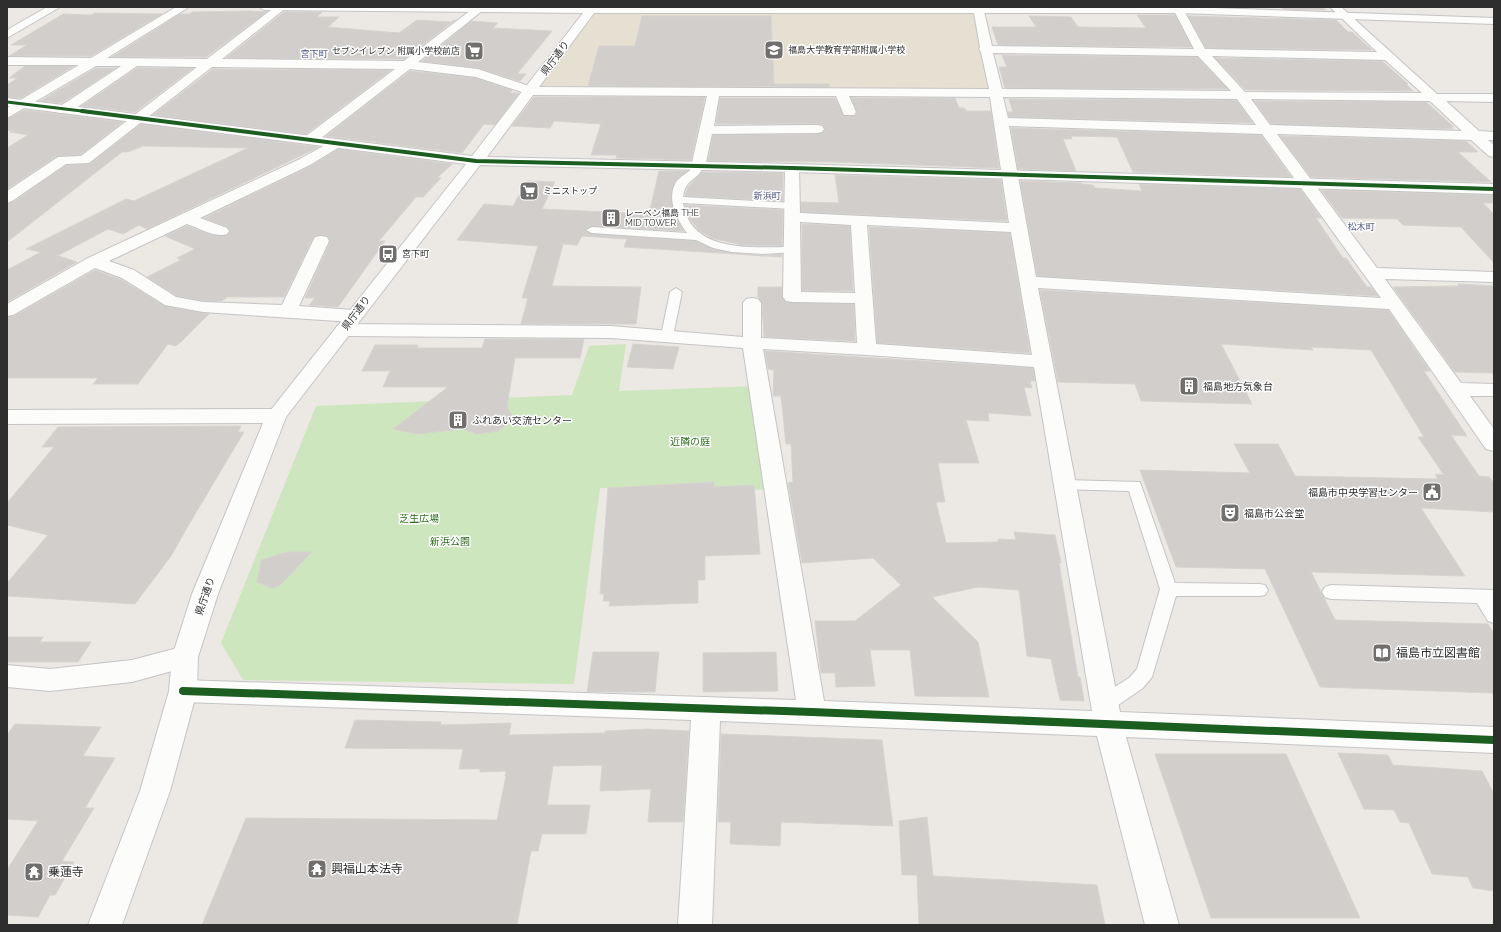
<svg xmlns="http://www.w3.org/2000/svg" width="1501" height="932" viewBox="0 0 1501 932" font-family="Raleway,'Noto Sans JP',sans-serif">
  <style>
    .education { fill: #e6e0d3 }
    .green { fill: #cee6be }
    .building { fill: #d1cecb; stroke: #d7d4d0 }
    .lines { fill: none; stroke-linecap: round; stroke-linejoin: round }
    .service-casing { stroke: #c5c4c5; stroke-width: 2 }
    .minor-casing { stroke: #c5c4c5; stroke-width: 2 }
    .tertiary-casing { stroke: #c5c4c5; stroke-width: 2 }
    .service { fill: #fcfcfb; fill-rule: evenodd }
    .minor { fill: #fcfcfb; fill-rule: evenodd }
    .tertiary { fill: #fcfcfb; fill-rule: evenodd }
    .cycleway-far2-casing { stroke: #fff; stroke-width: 4.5 }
    .cycleway-far1-casing { stroke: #fff; stroke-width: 5.5 }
    .cycleway-casing { stroke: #fff; stroke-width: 10 }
    .cycleway-far2 { stroke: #1b5e20; stroke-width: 3 }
    .cycleway-far1 { stroke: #1b5e20; stroke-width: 4 }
    .cycleway { stroke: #1b5e20; stroke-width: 8 }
    .labels { text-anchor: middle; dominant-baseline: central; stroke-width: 3; stroke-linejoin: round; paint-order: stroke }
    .far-poi-label { font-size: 9px; fill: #2e2e2e; stroke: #fff; text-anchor: start }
    .far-neighbourhood-label { font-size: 9px; fill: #4d5680; stroke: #fff }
    .street-label { font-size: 10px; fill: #2e2e2e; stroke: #fff }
    .poi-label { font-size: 10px; fill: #2e2e2e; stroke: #fff; text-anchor: start }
    .park-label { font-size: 10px; fill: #2c6e1b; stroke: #fff }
    .near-poi-label { font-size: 12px; fill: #2e2e2e; stroke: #fff; text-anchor: start }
  </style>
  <rect width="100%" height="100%" fill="#ece8e4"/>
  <path class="education" d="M591,9H978L995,93L531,91Z"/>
  <path class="green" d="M626,344L619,391L759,386L775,490L600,488L574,684L243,680L221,643L316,406L572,395L589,346Z"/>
  <g class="building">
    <path d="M1282,7H1322L1326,10L1283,9Z"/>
    <path d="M251,11L267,12L206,57H112L180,14H190L192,12Z"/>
    <path d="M284,12H322L317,17H339L328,27L399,33L417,20L451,22L455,20L404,59L226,58Z"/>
    <path d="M95,13L162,14L91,56H9L27,45H11L63,14L91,15Z"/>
    <path d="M1137,15H1175L1192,47L998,45L992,27H1036L1029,16L1071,17L1078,27L1146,28Z"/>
    <path d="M642,16H771L774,84H829V87L588,86L599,46H635Z"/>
    <path d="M1188,16L1336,20L1348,32H1352L1372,50L1206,48Z"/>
    <path d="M471,21L498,23L493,28L552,31L517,74H526L520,81L478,68L422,61Z"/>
    <path d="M1002,55L1197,57L1228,89L1005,88L999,67H1007Z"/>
    <path d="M1215,58L1382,61L1408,84H1406L1413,91L1246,90Z"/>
    <path d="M25,66H74L21,98L7,97V85L18,78H9Z"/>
    <path d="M96,68H116L62,103L40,101Z"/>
    <path d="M137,68H193L135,112L82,106Z"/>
    <path d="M213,69L391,70L306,134L153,115Z"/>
    <path d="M410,71L476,78L512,90L510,93H519L495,125L484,124L462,153L326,136Z"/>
    <path d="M534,97H705L691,160L616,158L617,155H591L601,124L554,121L550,128L512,126Z"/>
    <path d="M720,98H835L844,116H854L857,113L851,98H955L959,108H964L967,111H991L999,168L833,162L708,161L713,135L817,134L822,133L825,130L823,125L817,124H716Z"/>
    <path d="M1009,99L1236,100L1253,123L1009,117L1008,112H1013Z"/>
    <path d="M1254,101L1426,102L1454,127L1450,126L1453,129L1271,124Z"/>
    <path d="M24,110L59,114L123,122L80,155L57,156L7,189V148L28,135L10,132L14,131L7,130V119Z"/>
    <path d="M141,124L319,147L147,229L139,225L123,234L108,229L59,255H56L77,262L7,302V270L41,252L26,249L126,199L134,201L248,148L143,146L128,152H122L7,242V204L13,202L66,165L90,164Z"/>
    <path d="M1011,128L1261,135L1291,177L1133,172L1117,137L1071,136L1072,139H1063L1076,171L1018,169Z"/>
    <path d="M1280,136L1466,141L1478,152H1458L1491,182L1311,177Z"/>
    <path d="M338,149L452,164L437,178H441L423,197H416L379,241H385L338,307L309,305L315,298H305L330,242L328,236L321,235L314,236L284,297H227L222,301H203L177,296L147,277L181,260L177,258L195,249L165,236L187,226L212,235H227L230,232L228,227L204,218L311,166Z"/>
    <path d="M659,171H687L675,181L671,195L673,210L684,231L592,226L585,231L592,234L696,241L713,249L732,253L763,256L782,254V257L624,247L627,239L582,236L577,245L563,244L552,286L641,287L636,324H521L528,298H522L538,246L457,240L484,204L513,206L527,181L555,182L542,209L649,214Z"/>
    <path d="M702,172L783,173V201L685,196L688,187Z"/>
    <path d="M835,175L1001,180L1007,221L801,212V202L839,203Z"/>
    <path d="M1020,181L1081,183L1082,184L1093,185L1095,188L1142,191L1139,184L1300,189L1321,218H1316L1343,258H1346L1367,287H1371L1378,296L1037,276Z"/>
    <path d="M1321,190L1494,195V203H1483L1494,214V263L1461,227L1403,225L1397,219L1342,218Z"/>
    <path d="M685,205L783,210L782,246L742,245L711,238L699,230L690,219Z"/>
    <path d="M802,224L850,226L853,291H802Z"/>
    <path d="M869,227L1010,233L1030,353L877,343Z"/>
    <path d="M95,270L122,280L165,306L209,314L181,342L175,346L168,344L138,384H93L98,378H7V317L14,316Z"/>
    <path d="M1458,284L1494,286V373L1455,372L1393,287L1459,286Z"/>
    <path d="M758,287H782V297L786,302L854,304L855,341L764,337L762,303L758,297Z"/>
    <path d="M1040,290L1388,310L1430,371H1424L1467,436L1451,435L1479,476L1489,477L1494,483V512L1421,508L1465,576L1311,572L1335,620L1488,624L1494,634V693L1320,687L1265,569L1176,567L1140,470L1250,473L1234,444H1278L1295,476L1438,479L1435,474L1444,475L1418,437H1424L1371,350L1311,347L1313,350L1221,344L1252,404L1141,401L1135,384L1058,382Z"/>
    <path d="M485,339H584L580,358H515L507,406L512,415L508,424L498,431L477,434L462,429L418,434L393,429L448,387H383L390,371H362L375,345H418L417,348H482Z"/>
    <path d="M633,344L679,347L673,369L627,367Z"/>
    <path d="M765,351L1033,368L1035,381H1030L1032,388L1024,387L1031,416L988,413L989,421L966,420L979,463H938L945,502H936L946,543L998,542V539L1016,540L1014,532L1055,535L1061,563H1059L1078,677H1080L1084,701L1060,700L1051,659L1027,656L1019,590L978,587L932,597L978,642L989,697L915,696L910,650H870L875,686L836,687L835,673H821L815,621H855L901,585L873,558L802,563L788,483L793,482L791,444H786L781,396H773L774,370L768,369Z"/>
    <path d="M241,426L238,432H244L188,526L171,556L135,604L7,596V583L48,535L7,525V503L54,447H42L58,427Z"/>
    <path d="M713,482L714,487L754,485L760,554L705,556V580H698V603L609,606L610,601H603L604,594H600L608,488Z"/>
    <path d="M287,552H312L279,586L272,588L257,582L261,560Z"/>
    <path d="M7,637H43L40,642H91L78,662H7Z"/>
    <path d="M593,652H659L655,692H587Z"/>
    <path d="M776,652L778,691L703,692V653Z"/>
    <path d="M355,720L441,722L440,725L511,723L509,735L605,733V731L647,729L689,731L683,822H648L651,789L600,791L602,765L553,766L547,805H590L586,834H542L538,851H531L517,925H202L246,818L497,820L506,776H505L506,771L480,772V769H459L463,749L345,748Z"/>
    <path d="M15,724L101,727L83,756L115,758L85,808H94L62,861L74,862L55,895H50L38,917L7,915V870L38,821L7,819V735Z"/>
    <path d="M721,734L882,740L893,826L781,822L780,846L730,844L731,822H718Z"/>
    <path d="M1338,753L1388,755L1393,765L1482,771L1494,794V891L1473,888L1468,877L1432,874L1409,823L1400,822L1394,810L1364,809Z"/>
    <path d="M1155,754H1286L1360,918H1211Z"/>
    <path d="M927,817L933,876L1097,885L1105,925H919L917,875H902L899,821Z"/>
  </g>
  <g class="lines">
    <defs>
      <g id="service">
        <path d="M698,164L703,167C697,182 686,177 683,197L792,203L797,206L792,209L683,203C691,254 753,247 791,247L797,250L795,252L763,254L732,252L713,248L696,240L592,233L586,230L592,227L687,233C677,219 666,200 676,182C680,176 690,173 694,165Z"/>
        <path d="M676,288L682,292L673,336L667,340L661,336L670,292Z"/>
        <path d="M1064,480L1140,482L1175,583L1259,584L1265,585L1268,590L1265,595L1259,596H1176L1152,677L1143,688L1111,710L1104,712L1097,710L1095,704L1097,698L1129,678L1137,669L1160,589L1129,491L1059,489L1056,485L1059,481Z"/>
        <path d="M1331,585L1494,590V623L1488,621L1477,603L1331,599L1325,597L1322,592L1325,587Z"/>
      </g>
      <g id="minor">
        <path d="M47,7H60L7,38V30Z"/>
        <path d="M176,7H189L107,58L207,59L275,7H287L222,59L404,61L475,7H487L418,62L478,69L532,87L989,89L981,52L979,49L980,47L973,7H983L992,46L1194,49L1172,7H1182L1205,49L1377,52L1330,7H1341L1437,94H1494V102L1446,101L1479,131L1494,132V140H1488L1494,145V157L1489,156L1471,140L1277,134L1377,268L1494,272V282L1385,279L1461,383L1494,384V396H1470L1494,429V451L1486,449L1389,309L1038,288L1120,712L1494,727V753L1126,737L1179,925H1145L1097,736L720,721L712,925H678L691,720L183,702L173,699L169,691L173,683L183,680L796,700L743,348L611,338L344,336L337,334L335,330L337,326L344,324L611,326L743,337V303L746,299L752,298L758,299L761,303V338L857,343L855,303L792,302L786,301L783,297L785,168L787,165H797L799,168L800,213L1009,223L990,97L849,96L856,112L854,115H844L836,96H719L714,126L817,125L822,126L824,129L822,132L817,133L712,134L705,167L703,170H693L691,167L707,96L531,95L476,77L410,69L316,142H306L304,139L306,136L395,69L212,67L89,163L66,164L12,201L7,203V191L58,157L81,156L197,67L137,66L69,113H59L57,110L59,107L121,66H96L7,118V108L79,65H7V57L91,58ZM993,53L1198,56L1231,91L1002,89ZM1212,56L1385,60L1422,93L1245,92ZM1003,97L1237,99L1256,125L1008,118ZM1251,99L1430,101L1462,131L1270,125ZM1009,126L1262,134L1381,298L1036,277ZM800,222L851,225L855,293L801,292ZM867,225L1011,232L1032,355L876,344ZM763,349L867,355L1034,367L1092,711L824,701Z"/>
        <path d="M336,139L341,140L343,143L341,146L310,165L200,218L227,228L229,231L227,234C214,238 199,228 187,224L109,261L134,270L176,297L203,302L282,305L313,241L315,237L321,236L327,237L329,241L299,306L353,310L359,312L362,316L359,320L353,322L203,312L165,305L122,278L95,268L13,315L7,316V304L88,258L300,159Z"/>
        <path d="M276,409L283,411L286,416L283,421L276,423L7,424V410Z"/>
        <path d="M185,646L194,649L198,657L194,665L132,682L50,691L7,687V665L50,669L132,660Z"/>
      </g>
      <path id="tertiary" d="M259,7H1186L1494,18V24L1179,13H594L487,157L792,164L1494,184V194L792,172L480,165L286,417L218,594L198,657L197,691L170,791L122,925H88L140,791L169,691L172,657L192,594L266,416L466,164L7,106V98L472,156L583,13L264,10Z"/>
    </defs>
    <use href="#service" class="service-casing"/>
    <use href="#minor" class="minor-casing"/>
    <use href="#tertiary" class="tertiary-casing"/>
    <use href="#service" class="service"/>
    <use href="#minor" class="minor"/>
    <use href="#tertiary" class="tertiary"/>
    <defs>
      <path id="cycleway-far2" d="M7,102L90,112"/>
      <path id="cycleway-far1" d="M82,111L476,161L792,168L1494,189"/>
      <path id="cycleway" d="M183,691L812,712L1494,740"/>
    </defs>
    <use href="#cycleway-far2" class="cycleway-far2-casing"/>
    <use href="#cycleway-far1" class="cycleway-far1-casing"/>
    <use href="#cycleway" class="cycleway-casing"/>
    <use href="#cycleway-far2" class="cycleway-far2"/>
    <use href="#cycleway-far1" class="cycleway-far1"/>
    <use href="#cycleway" class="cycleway"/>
  </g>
  <defs>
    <symbol id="school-square" viewBox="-11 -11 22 22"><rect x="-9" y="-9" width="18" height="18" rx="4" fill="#706f6e" stroke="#fff"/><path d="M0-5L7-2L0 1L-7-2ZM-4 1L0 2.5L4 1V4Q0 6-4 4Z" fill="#fff"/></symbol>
    <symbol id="supermarket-square" viewBox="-11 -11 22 22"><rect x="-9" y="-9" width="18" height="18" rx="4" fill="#706f6e" stroke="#fff"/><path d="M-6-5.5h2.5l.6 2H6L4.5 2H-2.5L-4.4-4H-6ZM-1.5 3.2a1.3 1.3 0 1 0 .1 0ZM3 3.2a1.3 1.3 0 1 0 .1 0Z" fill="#fff"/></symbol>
    <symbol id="building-square" viewBox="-11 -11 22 22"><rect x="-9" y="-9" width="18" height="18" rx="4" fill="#706f6e" stroke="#fff"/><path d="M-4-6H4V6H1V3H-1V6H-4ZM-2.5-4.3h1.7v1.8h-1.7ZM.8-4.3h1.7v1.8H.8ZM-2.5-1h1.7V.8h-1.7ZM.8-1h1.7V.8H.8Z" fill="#fff"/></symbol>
    <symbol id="bus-square" viewBox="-11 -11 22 22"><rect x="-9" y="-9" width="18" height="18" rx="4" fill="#706f6e" stroke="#fff"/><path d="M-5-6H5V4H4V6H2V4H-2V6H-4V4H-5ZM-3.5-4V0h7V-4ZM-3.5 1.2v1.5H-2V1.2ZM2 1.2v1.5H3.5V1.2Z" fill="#fff"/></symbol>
    <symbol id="civic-square" viewBox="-11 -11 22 22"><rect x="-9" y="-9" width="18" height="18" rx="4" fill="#706f6e" stroke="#fff"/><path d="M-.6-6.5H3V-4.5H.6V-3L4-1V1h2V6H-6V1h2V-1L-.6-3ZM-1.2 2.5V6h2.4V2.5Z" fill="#fff"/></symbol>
    <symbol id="theatre-square" viewBox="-11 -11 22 22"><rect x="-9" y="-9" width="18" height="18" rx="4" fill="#706f6e" stroke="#fff"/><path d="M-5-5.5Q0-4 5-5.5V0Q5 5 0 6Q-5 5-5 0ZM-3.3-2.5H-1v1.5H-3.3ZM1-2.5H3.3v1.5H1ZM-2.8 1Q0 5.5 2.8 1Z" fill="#fff"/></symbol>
    <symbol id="library-square" viewBox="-11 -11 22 22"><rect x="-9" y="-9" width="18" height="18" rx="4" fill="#706f6e" stroke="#fff"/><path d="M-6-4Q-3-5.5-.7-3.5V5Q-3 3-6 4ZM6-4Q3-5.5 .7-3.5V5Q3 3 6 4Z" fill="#fff"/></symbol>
    <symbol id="temple-square" viewBox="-11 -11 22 22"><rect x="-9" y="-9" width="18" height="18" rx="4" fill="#706f6e" stroke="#fff"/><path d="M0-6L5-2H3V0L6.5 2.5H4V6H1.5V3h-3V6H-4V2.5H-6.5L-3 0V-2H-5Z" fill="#fff"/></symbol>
  </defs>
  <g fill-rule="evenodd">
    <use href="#school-square" x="763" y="39" width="22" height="22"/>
    <use href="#supermarket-square" x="463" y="40" width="22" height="22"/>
    <use href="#supermarket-square" x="518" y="180" width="22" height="22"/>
    <use href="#building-square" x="600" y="207" width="22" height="22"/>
    <use href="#bus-square" x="377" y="243" width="22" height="22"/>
    <use href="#building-square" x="1178" y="375" width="22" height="22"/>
    <use href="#building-square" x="447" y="409" width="22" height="22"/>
    <use href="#civic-square" x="1421" y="481" width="22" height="22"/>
    <use href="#theatre-square" x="1219" y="502" width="22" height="22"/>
    <use href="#library-square" x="1371" y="642" width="22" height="22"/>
    <use href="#temple-square" x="306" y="858" width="22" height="22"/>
    <use href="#temple-square" x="23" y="861" width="22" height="22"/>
  </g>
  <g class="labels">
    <g class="far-poi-label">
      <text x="788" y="50">福島大学教育学部附属小学校</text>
      <text x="460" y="51" text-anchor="end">セブンイレブン 附属小学校前店</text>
      <text x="543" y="191">ミニストップ</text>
      <text x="625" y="213">レーベン福島 THE<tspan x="625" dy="10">MID TOWER</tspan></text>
      <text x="402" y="254">宮下町</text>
    </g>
    <g class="far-neighbourhood-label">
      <text x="314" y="54">宮下町</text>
      <text x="767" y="196">新浜町</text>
      <text x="1361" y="227">松木町</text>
    </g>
    <g class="street-label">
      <text transform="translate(555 58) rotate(-53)">県庁通り</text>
      <text transform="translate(356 313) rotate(-53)">県庁通り</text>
      <text transform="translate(205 596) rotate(-71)">県庁通り</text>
    </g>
    <g class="poi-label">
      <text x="1203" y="386">福島地方気象台</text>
      <text x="472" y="420">ふれあい交流センター</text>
      <text x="1418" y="492" text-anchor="end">福島市中央学習センター</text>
      <text x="1244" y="513">福島市公会堂</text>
    </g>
    <g class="park-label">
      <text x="690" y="441">近隣の庭</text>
      <text x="419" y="518">芝生広場</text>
      <text x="450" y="541">新浜公園</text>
    </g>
    <g class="near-poi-label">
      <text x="1396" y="653">福島市立図書館</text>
      <text x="331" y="869">興福山本法寺</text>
      <text x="48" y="872">乗蓮寺</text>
    </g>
  </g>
  <rect width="1501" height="932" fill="none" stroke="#2e2e2e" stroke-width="16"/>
</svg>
